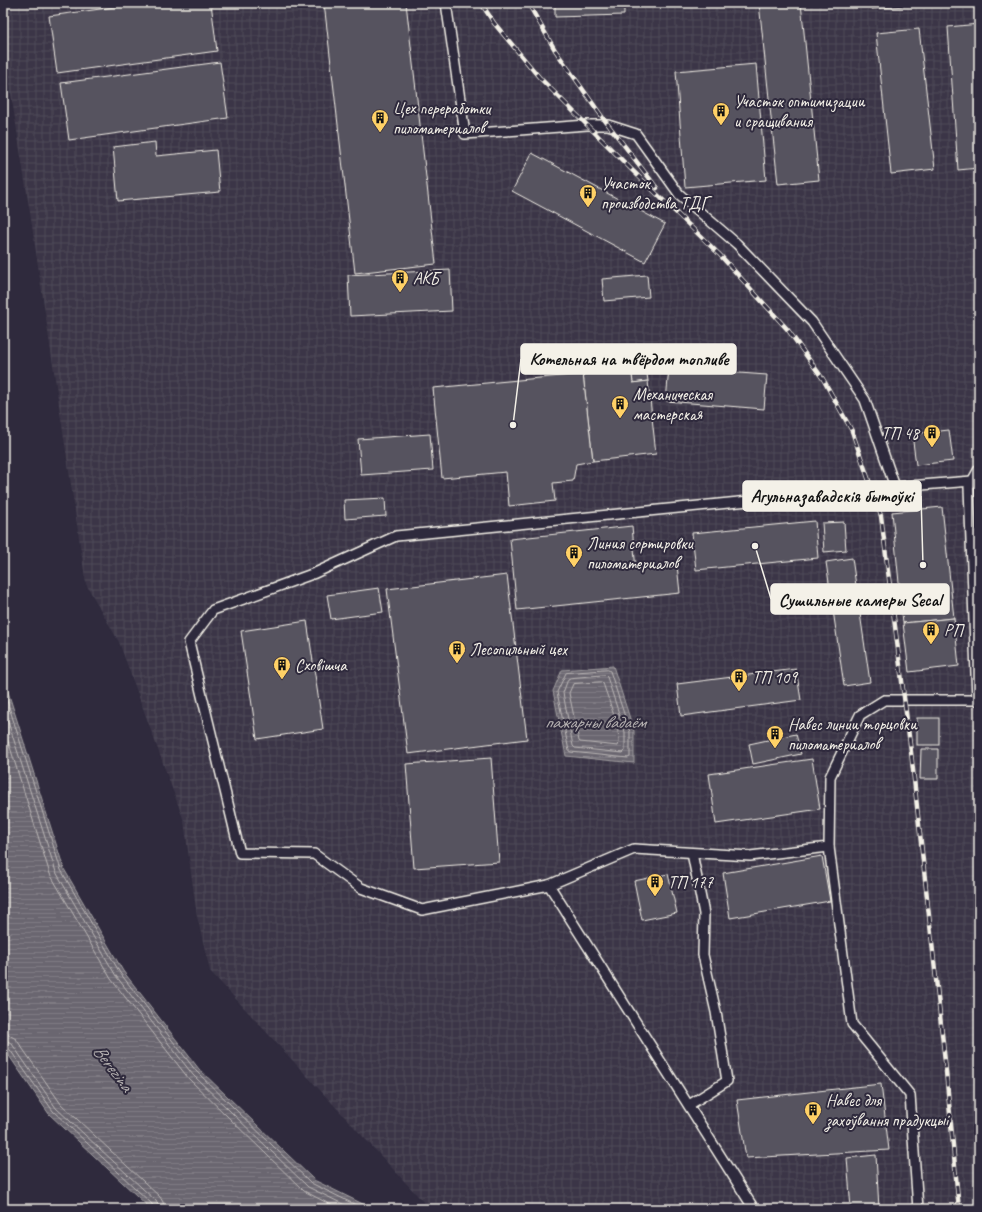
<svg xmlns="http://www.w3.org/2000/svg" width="982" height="1212" viewBox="0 0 982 1212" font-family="Caveat,sans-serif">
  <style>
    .industrial { fill: url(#industrial-grid) }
    .water { fill: url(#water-rules); stroke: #a19ea0 }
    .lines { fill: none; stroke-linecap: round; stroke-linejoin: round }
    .shore { stroke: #bdb9b8; stroke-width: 1 }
    .building { fill: #56525f; stroke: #f4f1e8 }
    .service-casing { stroke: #f4f1e8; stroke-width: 12 }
    .service { stroke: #2f2a3d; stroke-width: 9 }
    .rail-casing { stroke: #f4f1e8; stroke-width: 4.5 }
    .rail { stroke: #2f2a3d; stroke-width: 3; stroke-dasharray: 9; stroke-linecap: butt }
    .labels { text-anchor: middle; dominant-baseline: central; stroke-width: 4; stroke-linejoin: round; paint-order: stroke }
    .poi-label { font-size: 17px; fill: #f4f1e8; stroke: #2f2a3d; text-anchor: start }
    .water-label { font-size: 18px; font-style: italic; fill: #b6b2b2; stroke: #2f2a3d }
    .leader { fill: none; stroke: #f4f1e8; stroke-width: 1.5 }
    .callout-dot { fill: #f4f1e8; stroke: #2f2a3d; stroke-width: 1.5 }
    .callout { fill: #f4f1e8; stroke: #f4f1e8; stroke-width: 1.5 }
    .callout-label { font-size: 18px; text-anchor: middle; font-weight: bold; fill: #111 }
  </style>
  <defs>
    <pattern id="industrial-grid" width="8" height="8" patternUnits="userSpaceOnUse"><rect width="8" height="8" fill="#3b3647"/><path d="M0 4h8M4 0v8" fill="none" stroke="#4e4a59"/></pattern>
    <pattern id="water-rules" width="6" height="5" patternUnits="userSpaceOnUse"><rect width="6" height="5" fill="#6a6670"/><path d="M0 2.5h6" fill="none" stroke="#807c84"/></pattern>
  </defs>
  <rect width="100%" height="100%" fill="#2f2a3d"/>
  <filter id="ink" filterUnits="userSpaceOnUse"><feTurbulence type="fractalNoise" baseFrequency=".025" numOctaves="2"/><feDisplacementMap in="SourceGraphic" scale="8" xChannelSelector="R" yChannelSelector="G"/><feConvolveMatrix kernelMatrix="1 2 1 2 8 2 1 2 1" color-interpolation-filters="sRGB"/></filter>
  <g filter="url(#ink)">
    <path class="industrial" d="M9,3H979V1209H430L210,971L197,916L184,821L119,642L86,584L31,219L3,43V22Z"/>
    <g class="water">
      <path d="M613,666L634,731V763L566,756L553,691L562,670Z"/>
      <path d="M3,672L9,695L64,869L123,971L199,1069L314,1180L373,1209H151L49,1114L3,1047Z"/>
    </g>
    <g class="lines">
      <g class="shore">
        <path d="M608,670L610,671L630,732V757L628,758L571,752L569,751L557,692L565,675L566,673Z"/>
        <path d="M605,675L607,677L625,732V751L623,753L575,748L573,746L563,693L568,679L570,678Z"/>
        <path d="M601,682L603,683C607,696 623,736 618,746L580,742L579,741L569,693L573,684Z"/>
        <path d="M3,688L61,870L120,973L196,1071L311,1183L364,1209"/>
        <path d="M3,706L56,872L116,976L193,1075L308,1187L353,1209"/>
        <path d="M3,725L50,874L111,979L189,1079L304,1191L339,1209"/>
        <path d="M3,1034L9,1035L16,1039L61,1104L160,1197L163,1202L164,1209"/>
        <path d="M3,1040L8,1041L12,1044L56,1108L156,1201L158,1204V1209"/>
        <path d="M3,1046L8,1047L53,1111L152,1204L153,1209"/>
      </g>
    </g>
    <g class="building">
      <path d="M144,3H211L217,51L57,73L49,16Z"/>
      <path d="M324,3H406L436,264L355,273Z"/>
      <path d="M555,3H624V15L555,17Z"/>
      <path d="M759,3H801L819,180L778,184Z"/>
      <path d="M871,3H914V5L872,9Z"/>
      <path d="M979,24V168L958,170L948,27Z"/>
      <path d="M919,29L935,169L891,174L876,33Z"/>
      <path d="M220,62L228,118L69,140L61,83Z"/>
      <path d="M756,64L766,180L685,187L676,71Z"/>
      <path d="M155,142L156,156L216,150L220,192L118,201L113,147Z"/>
      <path d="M532,153L665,224L645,262L512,191Z"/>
      <path d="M450,270L452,311L350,316L348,275Z"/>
      <path d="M647,275L649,297L604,301L602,279Z"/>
      <path d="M646,367L648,381L633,383L631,368Z"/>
      <path d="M631,368L633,383L648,381L656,454L593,461L583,374Z"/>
      <path d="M669,368L767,375L764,409L666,401Z"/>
      <path d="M583,374L593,461L576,464L573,481L553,483L555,501L509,506L506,472L442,478L433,388Z"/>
      <path d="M949,430L953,461L916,465L912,434Z"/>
      <path d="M430,434L433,470L361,475L358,439Z"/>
      <path d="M385,498L386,516L345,519L344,500Z"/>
      <path d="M942,507L954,618L903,623L892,512Z"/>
      <path d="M815,521L818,558L696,570L692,533Z"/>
      <path d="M844,522L846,550L824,552L822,523Z"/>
      <path d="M632,526L636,570L677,565L680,593L517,610L510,539Z"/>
      <path d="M852,558L870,682L844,686L826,562Z"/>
      <path d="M507,575L527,739L408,754L387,589Z"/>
      <path d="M379,588L383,612L331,619L327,595Z"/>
      <path d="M954,618L959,666L909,672L903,623Z"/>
      <path d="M307,621L323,729L257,739L241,631Z"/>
      <path d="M796,669L801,700L681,716L677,684Z"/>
      <rect x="917" y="718" width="22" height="27"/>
      <path d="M796,734L801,754L753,764L749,744Z"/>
      <path d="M921,749H938V779H920Z"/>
      <path d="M491,758L499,862L414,868L406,764Z"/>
      <path d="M812,759L820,809L716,824L709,774Z"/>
      <path d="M822,856L830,901L730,918L723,873Z"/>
      <path d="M668,874L677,913L642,920L634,881Z"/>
      <path d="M881,1084L889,1150L746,1158L737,1100Z"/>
      <path d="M876,1155L879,1209H851L847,1158Z"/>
    </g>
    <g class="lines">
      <defs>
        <g id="service">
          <path d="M446,3L465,134L587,125H608L636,134L679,194L737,244L812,322L865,400L895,487"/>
          <path d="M829,847L852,1024L910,1095L918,1209"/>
          <path d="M549,885L422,910L361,888L314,854L240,853L189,642L213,610L315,573L396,536L871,489L972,481"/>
          <path d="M689,1105L727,1081L716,1012L703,955L704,914L692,853"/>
          <path d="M754,1209L549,885L634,849L750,856L829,847L830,777L860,715L884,700H977L969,487L979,469"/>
        </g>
      </defs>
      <use href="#service" class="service-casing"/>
      <use href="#service" class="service"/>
      <defs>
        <g id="rail">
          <path d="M481,3L494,23L539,77L633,171L720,255L788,330L823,379L852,431L881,516L911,752L945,1061L959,1209"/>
          <path d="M528,3L555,50L603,118L657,188"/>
        </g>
      </defs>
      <use href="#rail" class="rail-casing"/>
      <use href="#rail" class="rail"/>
    </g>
  </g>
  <defs>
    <symbol id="building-pin" viewBox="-11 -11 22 30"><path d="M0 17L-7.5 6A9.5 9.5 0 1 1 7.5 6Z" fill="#ffd166" stroke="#2f2a3d"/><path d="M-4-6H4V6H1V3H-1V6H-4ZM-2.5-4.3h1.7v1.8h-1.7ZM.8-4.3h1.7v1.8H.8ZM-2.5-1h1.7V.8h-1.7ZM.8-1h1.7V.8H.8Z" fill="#111"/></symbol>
  </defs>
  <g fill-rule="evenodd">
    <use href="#building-pin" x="711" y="101" width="20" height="27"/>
    <use href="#building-pin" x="370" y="108" width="20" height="27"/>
    <use href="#building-pin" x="578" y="183" width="20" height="27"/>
    <use href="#building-pin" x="390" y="268" width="20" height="27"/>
    <use href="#building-pin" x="610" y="394" width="20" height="27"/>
    <use href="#building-pin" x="922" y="423" width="20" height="27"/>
    <use href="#building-pin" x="564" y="543" width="20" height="27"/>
    <use href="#building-pin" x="921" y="620" width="20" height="27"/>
    <use href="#building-pin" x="447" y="639" width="20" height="27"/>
    <use href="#building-pin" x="272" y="655" width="20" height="27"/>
    <use href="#building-pin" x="729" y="667" width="20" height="27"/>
    <use href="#building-pin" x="765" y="724" width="20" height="27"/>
    <use href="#building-pin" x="645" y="872" width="20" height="27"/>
    <use href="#building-pin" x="803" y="1100" width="20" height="27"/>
  </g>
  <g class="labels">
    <g class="poi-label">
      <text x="734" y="101">Участок оптимизации<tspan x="734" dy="20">и сращивания</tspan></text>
      <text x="393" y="108">Цех переработки<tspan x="393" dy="20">пиломатериалов</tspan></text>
      <text x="601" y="183">Участок<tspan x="601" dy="20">производства ТДГ</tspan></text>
      <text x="413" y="278">АКБ</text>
      <text x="633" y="394">Механическая<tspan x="633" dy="20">мастерская</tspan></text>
      <text x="919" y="433" text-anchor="end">ТП 48</text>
      <text x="587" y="543">Линия сортировки<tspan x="587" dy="20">пиломатериалов</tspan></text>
      <text x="944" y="630">РП</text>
      <text x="470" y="649">Лесопильный цех</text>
      <text x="295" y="665">Сховішча</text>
      <text x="752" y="677">ТП 109</text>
      <text x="788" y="724">Навес линии торцовки<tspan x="788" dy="20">пиломатериалов</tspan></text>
      <text x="668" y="882">ТП 177</text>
      <text x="826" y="1100">Навес для<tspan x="826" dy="20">захоўвання прадукцыі</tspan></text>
    </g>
    <g class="water-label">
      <text x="595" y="722">пажарны вадаём</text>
      <text transform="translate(113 1068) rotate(53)">Berezina</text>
    </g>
  </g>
  <path class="leader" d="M513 425L521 359M923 565L921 496M755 546L771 599"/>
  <g class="callout-dot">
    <circle cx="513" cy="425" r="4"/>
    <circle cx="923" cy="565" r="4"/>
    <circle cx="755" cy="546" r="4"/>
  </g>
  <g class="callout">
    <rect x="521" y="344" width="215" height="30" rx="4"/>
    <rect x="743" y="481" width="178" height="30" rx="4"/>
    <rect x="771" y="584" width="178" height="30" rx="4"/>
  </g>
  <g class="callout-label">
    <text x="629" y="365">Котельная на твёрдом топливе</text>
    <text x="832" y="502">Агульназавадскія бытоўкі</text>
    <text x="860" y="606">Сушильные камеры Secal</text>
  </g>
  <rect width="982" height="1212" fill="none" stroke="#2f2a3d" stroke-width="16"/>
  <rect x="8" y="8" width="966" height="1196" fill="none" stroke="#f4f1e8" stroke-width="1.5" filter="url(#ink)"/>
</svg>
